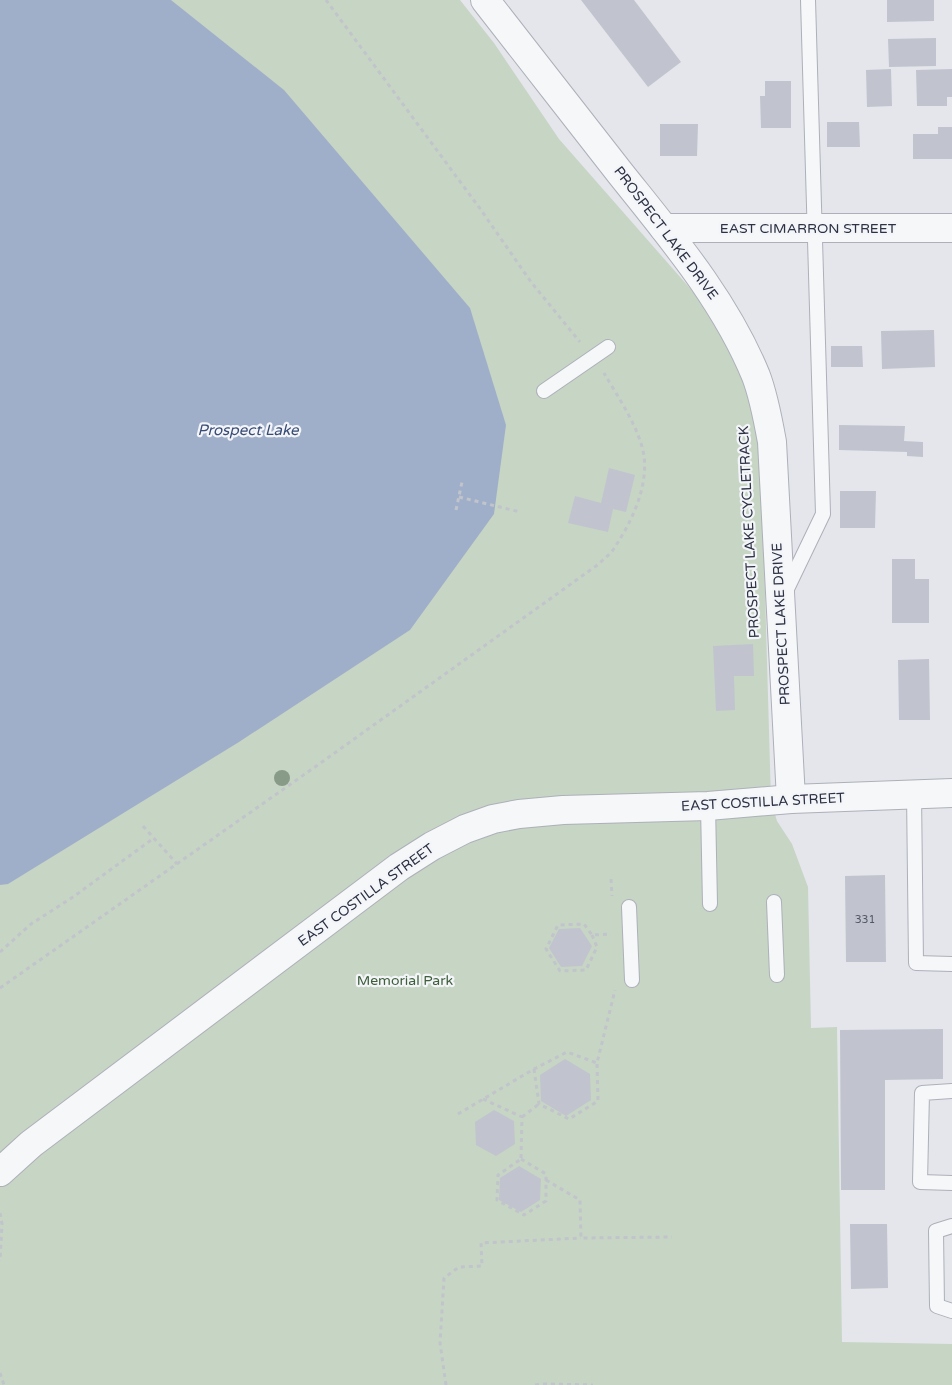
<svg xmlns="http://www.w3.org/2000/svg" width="952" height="1385" viewBox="0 0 952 1385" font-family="'Varela Round',sans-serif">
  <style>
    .green { fill: #c7d5c5 }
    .water { fill: #a0afc9 }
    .building { fill: #c1c4ce }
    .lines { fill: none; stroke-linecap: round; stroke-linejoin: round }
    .lane-casing { stroke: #adb0b9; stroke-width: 16 }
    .street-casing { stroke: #adb0b9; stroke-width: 30 }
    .path { stroke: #c1c4ca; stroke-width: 3; stroke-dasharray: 4 4; stroke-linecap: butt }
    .lane { stroke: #f6f7f9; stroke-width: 14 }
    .street { stroke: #f6f7f9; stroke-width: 28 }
    .tree { fill: #889b89 }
    .labels { text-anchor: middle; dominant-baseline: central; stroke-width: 4.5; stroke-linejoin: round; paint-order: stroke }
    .number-label { font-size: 11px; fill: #515666 }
    .street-label { font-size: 14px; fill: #2c3143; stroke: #f3f5f8 }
    .park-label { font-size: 14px; fill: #3c5e39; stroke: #f3f5f8 }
    .water-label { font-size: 15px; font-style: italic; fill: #374b76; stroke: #f3f5f8 }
  </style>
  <rect width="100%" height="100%" fill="#e4e6eb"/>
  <path class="green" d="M0,0H460L494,43L559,139L695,294L722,336L739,368L751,401L758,433L764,556L771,801L777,821L792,844L808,887L811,1028L837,1027L842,1342L952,1344V1385H0Z"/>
  <path class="water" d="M0,0H171L284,90L470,308L506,425L494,514L410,630L239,742L8,884L0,885Z"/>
  <g class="building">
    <path d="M581,0H634L681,62L648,87Z"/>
    <path d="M887,0H934V21L887,22Z"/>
    <path d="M936,38V66L889,67L888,39Z"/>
    <path d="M891,69L892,106L867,107L866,70Z"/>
    <path d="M952,69V97H947V106H917L916,70Z"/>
    <path d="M765,81H791V128H761L760,96H765Z"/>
    <path d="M827,122H859L860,147H827Z"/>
    <path d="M660,124H698L697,156H660Z"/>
    <path d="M938,127H952V159H913V134H938Z"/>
    <path d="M934,330L935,367L882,369L881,331Z"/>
    <path d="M831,346H862L863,367H831Z"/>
    <path d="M839,425L905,426L904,441L923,442V457L907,456V452L839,450Z"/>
    <path d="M609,468L635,475L626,512L613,509L608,532L568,523L575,496L601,503Z"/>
    <path d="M840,491H876L875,528H840Z"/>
    <path d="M892,559H915V579H929V623H892Z"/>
    <path d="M753,644L754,676H734L735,710L716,711L713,646Z"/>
    <path d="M929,659L930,720H899L898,660Z"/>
    <path d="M885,875L886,962H846L845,876Z"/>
    <path d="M580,928L592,946L582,966L561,967L549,948L559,929Z"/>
    <path d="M943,1029V1079L885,1080V1190H841L840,1030Z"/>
    <path d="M565,1059L590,1074L591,1100L566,1116L541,1101L540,1075Z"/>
    <path d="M494,1110L514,1121L515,1144L496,1156L476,1145L475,1122Z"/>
    <path d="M519,1166L541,1179L540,1200L521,1212L499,1200L500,1178Z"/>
    <path d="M850,1224H887L888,1288L851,1289Z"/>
  </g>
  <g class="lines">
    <defs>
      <g id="lane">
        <path d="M544,391L608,347"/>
        <path d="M785,593L823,514L808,0"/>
        <path d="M914,793L916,963L952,964"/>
        <path d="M708,806L710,904"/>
        <path d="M774,902L777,975"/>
        <path d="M629,907L632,980"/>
        <path d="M952,1091L922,1093L920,1182L952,1183"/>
        <path d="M952,1226L936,1231L937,1306L952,1311"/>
      </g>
      <g id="street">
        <path d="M485,0C530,58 575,115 620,173C671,237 725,300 756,376C764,397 768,420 772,442L791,799"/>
        <path d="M664,228H952"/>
        <path d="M0,1172L31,1144L399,867L432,846L465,829L493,819L519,814L563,810L708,806L791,799L952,793"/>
      </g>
    </defs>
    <use href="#lane" class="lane-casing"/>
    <use href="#street" class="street-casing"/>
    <g class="path">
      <path d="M326,0L481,210L531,282L580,342"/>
      <path d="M459,497L520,512"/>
      <path d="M456,510L462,482"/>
      <path d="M143,826L177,864"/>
      <path d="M611,879L612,896"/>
      <path d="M592,935L597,947L586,970L560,971L546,949L558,925L584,924L592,935L611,934"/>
      <path d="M0,952L31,924L73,897L154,838"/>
      <path d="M0,988L315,767L596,566C602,561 608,556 613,550C631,523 648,489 644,456C640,429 618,397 604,373"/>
      <path d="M534,1069L539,1104L569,1119L598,1101L597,1063"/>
      <path d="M483,1099L522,1117L521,1159"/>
      <path d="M458,1114L534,1069L567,1052L597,1063L615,990"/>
      <path d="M522,1117L539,1104"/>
      <path d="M521,1159L546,1174V1201L524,1215L497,1200L498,1175Z"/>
      <path d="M546,1180L580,1200L581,1238L672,1237"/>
      <path d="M0,1213L2,1224L0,1261"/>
      <path d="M0,1373L4,1385"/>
      <path d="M446,1385L440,1343L444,1278L459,1267L482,1266L481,1243L581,1238"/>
      <path d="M535,1385L545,1384L593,1385"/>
    </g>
    <use href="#lane" class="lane"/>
    <use href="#street" class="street"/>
  </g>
  <circle class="tree" cx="282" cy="778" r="8"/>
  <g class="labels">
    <g class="number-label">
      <text x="865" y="919">331</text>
    </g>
    <g class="street-label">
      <text x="808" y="228">EAST CIMARRON STREET</text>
      <text transform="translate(666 233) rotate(53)">PROSPECT LAKE DRIVE</text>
      <text transform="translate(749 532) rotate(-93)">PROSPECT LAKE CYCLETRACK</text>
      <text transform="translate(781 624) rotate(-93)">PROSPECT LAKE DRIVE</text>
      <text transform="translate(763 802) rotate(-3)">EAST COSTILLA STREET</text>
      <text transform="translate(366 895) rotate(-36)">EAST COSTILLA STREET</text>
    </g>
    <g class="park-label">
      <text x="405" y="980">Memorial Park</text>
    </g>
    <g class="water-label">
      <text x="248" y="430">Prospect Lake</text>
    </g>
  </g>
</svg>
